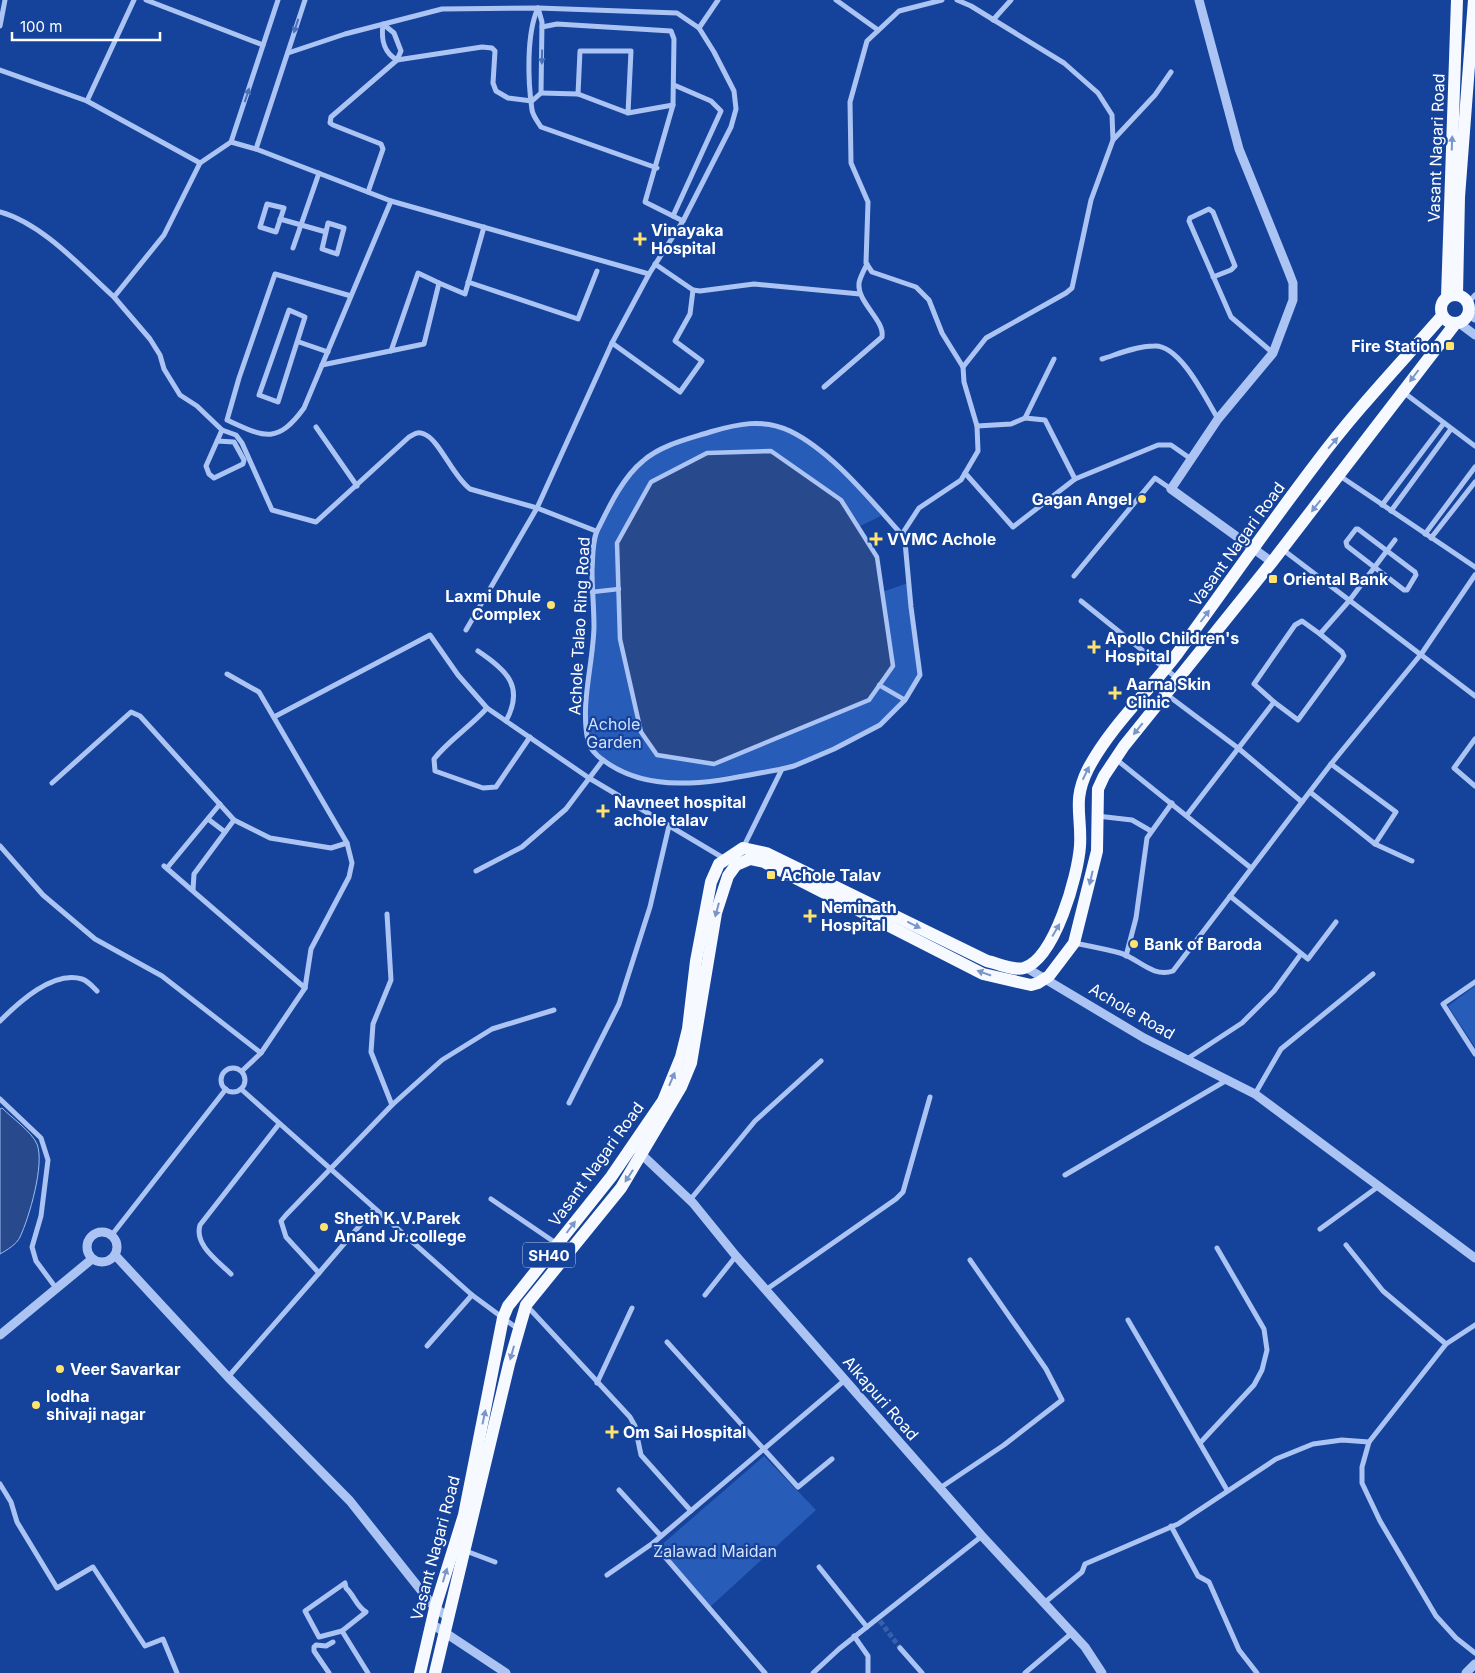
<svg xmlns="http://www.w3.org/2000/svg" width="1475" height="1673" viewBox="0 0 1475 1673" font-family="Inter,sans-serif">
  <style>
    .green { fill: #285cb9 }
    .water { fill: #284a8d; stroke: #9dbef5 }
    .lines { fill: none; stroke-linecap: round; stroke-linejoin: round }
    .minor-tunnel { stroke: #385faa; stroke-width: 5; stroke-dasharray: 5 2.5; stroke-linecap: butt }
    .pedestrian { stroke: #abc4f3; stroke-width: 4.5 }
    .minor { stroke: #abc4f3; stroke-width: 5 }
    .tertiary { stroke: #abc4f3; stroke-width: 9 }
    .primary { stroke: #f6f9ff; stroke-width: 12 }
    .oneway { fill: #4a70ba }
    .oneway2 { fill: #7a95c8 }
    .poi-dot { fill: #ffe36c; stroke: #15439b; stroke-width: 2 }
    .labels { text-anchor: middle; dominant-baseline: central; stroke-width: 4.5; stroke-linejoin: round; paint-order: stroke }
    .shield { fill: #15439b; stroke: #b9c7e1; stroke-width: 1 }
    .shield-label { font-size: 15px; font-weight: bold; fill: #fff }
    .street-label { font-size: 16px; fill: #fff; stroke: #15439b }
    .poi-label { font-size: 16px; font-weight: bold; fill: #fff; stroke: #15439b; text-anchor: start }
    .park-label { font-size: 16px; fill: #d3e2fd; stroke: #15439b }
  </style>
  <rect width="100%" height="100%" fill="#15439b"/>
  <g class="green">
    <path d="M741,423C758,424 775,424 791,432C820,447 863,488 881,516L858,527L882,592L908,583L920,675L905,700L880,725L794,766L674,784L629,774L603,760L588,745L584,716L594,627L592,592L596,531L628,477L643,460L663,447Z"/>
    <path d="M1475,986V1047L1448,1006Z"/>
    <path d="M764,1456L816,1510L710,1607L659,1547Z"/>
  </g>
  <g class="water">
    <path d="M771,451L841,500L877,557L893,666L869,700L714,764L657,755L641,732L620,639L617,543L651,482L707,453Z"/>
    <path d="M2,1108C12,1118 31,1131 37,1144C45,1164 29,1218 20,1237C17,1244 7,1250 0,1254V1109Z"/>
  </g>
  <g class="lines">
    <path class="minor-tunnel" d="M880,1621L900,1648"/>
    <g class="pedestrian">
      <path d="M771,451L841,500L877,557L893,666L869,700L714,764L657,755L641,732L620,639L617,543L651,482L707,453Z"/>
      <path d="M592,592L619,589"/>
      <path d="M879,685L905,700"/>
    </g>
    <g class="minor">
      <path d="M146,0L263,45"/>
      <path d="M836,0L878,30"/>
      <path d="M942,0L899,11L867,41L850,102L851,163L868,202L866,263L872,272L916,287L929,300L942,333L963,367"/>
      <path d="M538,8C526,34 528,82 532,110C533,116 538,122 541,127L657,168"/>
      <path d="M993,20L1011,0"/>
      <path d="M383,24L394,33L401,51L397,60C383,52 381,39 383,24Z"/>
      <path d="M0,26L5,0"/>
      <path d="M542,27L557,24L671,31L674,39L673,105L645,202L683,221"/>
      <path d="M699,28L718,0"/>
      <path d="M288,53L345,34L442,9L538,8L677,13L699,28L714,52L734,91L736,109L731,127L683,221L649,274L612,343L537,508L596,531"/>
      <path d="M0,70L87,101L200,163"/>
      <path d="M541,93L578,94"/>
      <path d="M87,101L134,0"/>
      <path d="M628,113L631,51H580L578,94L628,113L673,105"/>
      <path d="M1113,140L1155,95L1171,72"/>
      <path d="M231,142L256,149L391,201L649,274"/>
      <path d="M256,149L305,0"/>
      <path d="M368,192L383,149L381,144L333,125L330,123L331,117L397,60L482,47L492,48L495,51L493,83L496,91L508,98L532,101L541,93L542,22L538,8"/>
      <path d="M267,204L284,208L276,232L260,227Z"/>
      <path d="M0,212C43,224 81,267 114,297L164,235L200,163L231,142L278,0"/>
      <path d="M673,216L721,111L711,101L674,85"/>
      <path d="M280,219L326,232L328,223L344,228L337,254L322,249L326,232"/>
      <path d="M293,248L319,173"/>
      <path d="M655,264L693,290L700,291L754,284L860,294"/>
      <path d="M1213,277L1231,270L1235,266L1213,212L1209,209L1190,218L1189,221L1231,317L1273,353"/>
      <path d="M468,282L578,319L597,271"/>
      <path d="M351,296L275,274L239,378L227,420C264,437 277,445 304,408L391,201"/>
      <path d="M114,297L150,339L160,355L164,369L180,395L197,406L222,430L236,435L242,443L272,510L316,522L409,437C414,434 418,431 424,434C439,439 453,477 470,489L537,508L466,630"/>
      <path d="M1468,303L1475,295"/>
      <path d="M289,310L305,317L278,402L259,395Z"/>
      <path d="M299,342L328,352"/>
      <path d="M612,343L680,392L702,361L675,341L690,314L693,290"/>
      <path d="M391,351L418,273L439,283"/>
      <path d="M1102,359C1118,354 1137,346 1154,346C1180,344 1206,399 1218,419"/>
      <path d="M322,365L424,344L439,283L465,294L484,227"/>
      <path d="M824,387L882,337C885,320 857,303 859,283C860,277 864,270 867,264"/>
      <path d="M1403,392L1475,446"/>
      <path d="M977,426L1011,424L1025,418L1054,359"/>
      <path d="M316,427L357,486"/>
      <path d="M217,441L234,442L244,460L243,464L214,478L209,474L206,466L222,430"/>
      <path d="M965,473L1013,527L1075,479L1045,420L1025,418"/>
      <path d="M1340,476L1475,567"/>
      <path d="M1075,479L1158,445H1171L1191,459"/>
      <path d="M1382,505L1444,423"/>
      <path d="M1391,511L1451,429"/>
      <path d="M1356,529H1358L1415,572L1416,575L1407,590H1404L1347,546L1346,542Z"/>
      <path d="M1425,534L1475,467"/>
      <path d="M1431,538L1475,482"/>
      <path d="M1282,549L1475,696"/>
      <path d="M1074,576L1155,478L1171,489"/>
      <path d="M1081,601L1178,679"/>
      <path d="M478,651C506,670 525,686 506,721"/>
      <path d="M227,674L259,692L347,843L352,863L349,877L311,949L305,988L261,1053L242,1071"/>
      <path d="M1166,694L1238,748L1302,802"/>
      <path d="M1274,702L1298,720L1342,660L1344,656L1342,652L1320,634"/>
      <path d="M487,708C470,727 449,740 434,759L435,771L483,788L496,787L530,737"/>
      <path d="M274,717L430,635L458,675L487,708L589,778L725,859"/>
      <path d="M1475,739L1454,768L1475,786"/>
      <path d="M1117,760L1251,868"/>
      <path d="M1331,764L1396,812L1375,844"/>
      <path d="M782,769C725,779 654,799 603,760C597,756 589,748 588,741C580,704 593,665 594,627C594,608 592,589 592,570C593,557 592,540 598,529C609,507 623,477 643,461C661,445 688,439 710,432C737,424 763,418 790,431C833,452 872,502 904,537"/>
      <path d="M52,783L131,712L140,716L234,820L270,838L331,848L347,843"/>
      <path d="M1310,792L1375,844L1412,861"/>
      <path d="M1187,815L1274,702L1254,684L1295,625L1302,621L1320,634L1349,601L1395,540"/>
      <path d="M1097,816L1132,820L1151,831"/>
      <path d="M208,819L225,832"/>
      <path d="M0,846L43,895L95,939L162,976L261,1053"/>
      <path d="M743,848L782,769L794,766L834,749L880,725L905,700L920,675L911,607L904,531L919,508L961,480L978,451L977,426L964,382L963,367L986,338L1066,293L1072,288L1091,200L1113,140L1112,115L1098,93L1064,63L971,6L957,0"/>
      <path d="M164,866L305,988"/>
      <path d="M167,868L220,804"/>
      <path d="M476,871L522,847L566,809L603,760"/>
      <path d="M193,890L194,874L234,820"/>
      <path d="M1230,896L1308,959L1336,922"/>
      <path d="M387,914L391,980L373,1024L371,1052L392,1105"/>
      <path d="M1074,943C1089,946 1105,949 1120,953C1138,958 1152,978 1173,971L1331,764L1422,653L1475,575"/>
      <path d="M1126,956L1136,918L1147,838L1172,803"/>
      <path d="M1475,982L1443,1004L1475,1054"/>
      <path d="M0,1021C18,1003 53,970 82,979C88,981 92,986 97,991"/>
      <path d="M1187,1059L1242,1023L1274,991L1301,954"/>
      <circle cx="233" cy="1080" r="12"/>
      <path d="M241,1089L472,1295L518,1329"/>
      <path d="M1255,1094L1281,1049L1373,974"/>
      <path d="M0,1099L41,1138L48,1160L41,1216L32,1247L36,1261L56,1288"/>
      <path d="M569,1103L619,1004L650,907L669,826"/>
      <path d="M1065,1175L1227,1080"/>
      <path d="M491,1199L569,1252"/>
      <path d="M690,1200L755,1121L821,1061"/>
      <path d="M1320,1229L1379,1186"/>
      <path d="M111,1236L226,1089"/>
      <path d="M1346,1245L1383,1291L1446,1344"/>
      <path d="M319,1273L374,1209"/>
      <path d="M231,1274C218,1261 194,1245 200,1225L279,1124"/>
      <path d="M767,1289L896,1199L903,1192L930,1097"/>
      <path d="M705,1295L736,1256"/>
      <path d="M528,1307L630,1417L635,1426L641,1455L691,1511"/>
      <path d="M1128,1320L1227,1490"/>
      <path d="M667,1342L798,1487L832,1459"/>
      <path d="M427,1346L472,1295"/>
      <path d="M228,1377L319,1273L286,1237L281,1221L286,1215L392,1105L442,1060L492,1029L554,1010"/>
      <path d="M597,1383L632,1308"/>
      <path d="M1369,1442L1362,1467V1483L1380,1521L1436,1616L1456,1638L1475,1653"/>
      <path d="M1200,1443L1254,1385L1262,1370L1267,1350L1264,1329L1217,1248"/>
      <path d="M0,1484L11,1502L17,1522L57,1588L93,1567L145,1646L163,1639L177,1673"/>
      <path d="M940,1488L1004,1445L1062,1400L1046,1369L970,1260"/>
      <path d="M619,1490L661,1536"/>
      <path d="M1171,1526L1198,1576L1209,1582L1239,1650L1257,1673"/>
      <path d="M466,1551L495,1562"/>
      <path d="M819,1567L867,1627"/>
      <path d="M607,1575L653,1543"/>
      <path d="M345,1583L346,1588C354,1595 356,1606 366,1612L342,1631L319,1637L305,1611Z"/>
      <path d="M1044,1603L1082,1572L1085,1564L1178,1524L1276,1459L1313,1444L1342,1440L1369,1442L1446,1344L1475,1325"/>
      <path d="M342,1631L368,1673"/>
      <path d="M854,1636L868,1656V1673"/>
      <path d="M900,1648L922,1673"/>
      <path d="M329,1673L314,1651V1647L316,1645L326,1646L333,1642"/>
      <path d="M765,1673L653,1543L845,1380"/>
      <path d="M813,1673L839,1649L982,1536"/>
      <path d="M1025,1673L1072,1633"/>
    </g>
    <g class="tertiary">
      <path d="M1199,0L1239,149L1288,270L1293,283V300L1273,353L1218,419L1171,489L1272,562"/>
      <path d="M1469,313L1475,318"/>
      <path d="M1459,323L1475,335"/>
      <path d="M1025,967L1144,1038L1255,1094L1475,1258"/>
      <path d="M638,1151L693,1203L736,1256L982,1536L1085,1647L1102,1673"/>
      <circle cx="102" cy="1247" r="15"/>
      <path d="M115,1255L228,1377L350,1501L435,1608L448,1617"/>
      <path d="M0,1335L92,1259"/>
      <path d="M432,1624L506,1673"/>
      <path d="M1466,1673L1475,1664"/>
    </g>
    <g class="primary">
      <circle cx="1455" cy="309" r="14"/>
      <path d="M1457,295L1459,197L1474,0"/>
      <path d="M1447,297L1457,0"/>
      <path d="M420,1673L435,1608L464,1515L503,1318L508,1306L611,1177L663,1101L681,1057L688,1029L696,961L711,882L719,864L743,848L766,853L987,961C997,963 1014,971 1024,968C1055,958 1078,875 1080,846C1082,815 1072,801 1088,769C1110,727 1148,692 1177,654C1224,590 1269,525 1317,462C1355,411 1400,364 1442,316"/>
      <path d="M435,1673L509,1364L526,1305L621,1188L681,1087L691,1063L716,913L728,876L736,865L750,859L764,862L983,974L1031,985L1038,983L1049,976L1074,943L1097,851L1098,789L1104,776L1124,746L1272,562L1455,324"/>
    </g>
  </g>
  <defs><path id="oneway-solid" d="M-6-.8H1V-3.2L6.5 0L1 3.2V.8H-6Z" transform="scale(1.25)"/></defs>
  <g class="oneway">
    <use href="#oneway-solid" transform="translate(296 26) rotate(108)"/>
    <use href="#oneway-solid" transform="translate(542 57) rotate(91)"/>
    <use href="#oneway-solid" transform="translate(247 95) rotate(-72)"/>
  </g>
  <g class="oneway2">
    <use href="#oneway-solid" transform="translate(1452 143) rotate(-88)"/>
    <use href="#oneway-solid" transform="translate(1414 376) rotate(127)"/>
    <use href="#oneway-solid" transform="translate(1333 443) rotate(-49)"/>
    <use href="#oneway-solid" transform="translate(1316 506) rotate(128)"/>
    <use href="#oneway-solid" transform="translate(1205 616) rotate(-53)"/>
    <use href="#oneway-solid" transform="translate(1138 729) rotate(129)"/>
    <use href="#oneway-solid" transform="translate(1086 773) rotate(-64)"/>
    <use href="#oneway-solid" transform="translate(1091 878) rotate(103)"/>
    <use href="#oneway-solid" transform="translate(717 910) rotate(105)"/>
    <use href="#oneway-solid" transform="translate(914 925) rotate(26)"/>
    <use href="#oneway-solid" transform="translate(1056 930) rotate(-60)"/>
    <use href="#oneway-solid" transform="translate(984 973) rotate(-161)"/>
    <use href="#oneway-solid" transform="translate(672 1079) rotate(-67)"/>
    <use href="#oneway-solid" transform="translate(629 1176) rotate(123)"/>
    <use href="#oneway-solid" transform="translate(571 1227) rotate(-53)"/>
    <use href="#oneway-solid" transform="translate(512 1353) rotate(106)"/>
    <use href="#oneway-solid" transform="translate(484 1417) rotate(-78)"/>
    <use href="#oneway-solid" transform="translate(445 1575) rotate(-73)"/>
  </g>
  <g class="poi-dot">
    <path d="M637.5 231.5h5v5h5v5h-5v5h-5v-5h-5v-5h5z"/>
    <rect x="1445" y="341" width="10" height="10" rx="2.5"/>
    <circle cx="1142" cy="499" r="5"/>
    <path d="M873.5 531.5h5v5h5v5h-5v5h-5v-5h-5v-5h5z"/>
    <rect x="1268" y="574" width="10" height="10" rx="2.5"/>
    <circle cx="551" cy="605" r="5"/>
    <path d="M1091.5 639.5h5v5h5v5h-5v5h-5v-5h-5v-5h5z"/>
    <path d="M1112.5 685.5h5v5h5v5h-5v5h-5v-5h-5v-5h5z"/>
    <path d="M600.5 803.5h5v5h5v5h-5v5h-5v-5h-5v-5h5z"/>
    <rect x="766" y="870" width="10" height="10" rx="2.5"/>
    <path d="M807.5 908.5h5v5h5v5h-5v5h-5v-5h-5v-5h5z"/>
    <circle cx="1134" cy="944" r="5"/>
    <circle cx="324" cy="1227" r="5"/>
    <circle cx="60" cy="1369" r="5"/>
    <circle cx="36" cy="1405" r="5"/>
    <path d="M609.5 1424.5h5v5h5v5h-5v5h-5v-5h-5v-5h5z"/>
  </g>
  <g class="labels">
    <rect class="shield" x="523" y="1242.5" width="52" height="25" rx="4"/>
    <g class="shield-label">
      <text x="549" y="1255">SH40</text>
    </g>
    <g class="street-label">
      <text transform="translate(1436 148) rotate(-88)">Vasant Nagari Road</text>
      <text transform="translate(1237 544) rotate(-54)">Vasant Nagari Road</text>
      <text transform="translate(579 626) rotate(-87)">Achole Talao Ring Road</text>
      <text transform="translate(1132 1011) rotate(30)">Achole Road</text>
      <text transform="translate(596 1164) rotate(-54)">Vasant Nagari Road</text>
      <text transform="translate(881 1398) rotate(49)">Alkapuri Road</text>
      <text transform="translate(435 1548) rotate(-75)">Vasant Nagari Road</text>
    </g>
    <g class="poi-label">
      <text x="651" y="230">Vinayaka<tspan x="651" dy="18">Hospital</tspan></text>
      <text x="1440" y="346" text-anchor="end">Fire Station</text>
      <text x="1132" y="499" text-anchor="end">Gagan Angel</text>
      <text x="887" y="539">VVMC Achole</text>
      <text x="1283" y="579">Oriental Bank</text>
      <text x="541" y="596" text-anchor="end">Laxmi Dhule<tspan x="541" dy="18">Complex</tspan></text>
      <text x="1105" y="638">Apollo Children's<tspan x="1105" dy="18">Hospital</tspan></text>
      <text x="1126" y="684">Aarna Skin<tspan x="1126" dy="18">Clinic</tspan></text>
      <text x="614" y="802">Navneet hospital<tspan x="614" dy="18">achole talav</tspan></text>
      <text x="781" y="875">Achole Talav</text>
      <text x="821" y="907">Neminath<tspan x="821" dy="18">Hospital</tspan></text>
      <text x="1144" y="944">Bank of Baroda</text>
      <text x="334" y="1218">Sheth K.V.Parek<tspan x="334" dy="18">Anand Jr.college</tspan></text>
      <text x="70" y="1369">Veer Savarkar</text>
      <text x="46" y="1396">lodha<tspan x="46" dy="18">shivaji nagar</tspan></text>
      <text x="623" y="1432">Om Sai Hospital</text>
    </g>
    <g class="park-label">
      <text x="614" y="724">Achole<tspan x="614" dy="18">Garden</tspan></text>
      <text x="715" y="1551">Zalawad Maidan</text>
    </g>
  </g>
  <path d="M12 32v8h148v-8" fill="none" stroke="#ffffff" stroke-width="2.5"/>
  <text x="20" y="32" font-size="15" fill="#ffffff" stroke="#15439b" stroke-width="4" paint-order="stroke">100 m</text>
</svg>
